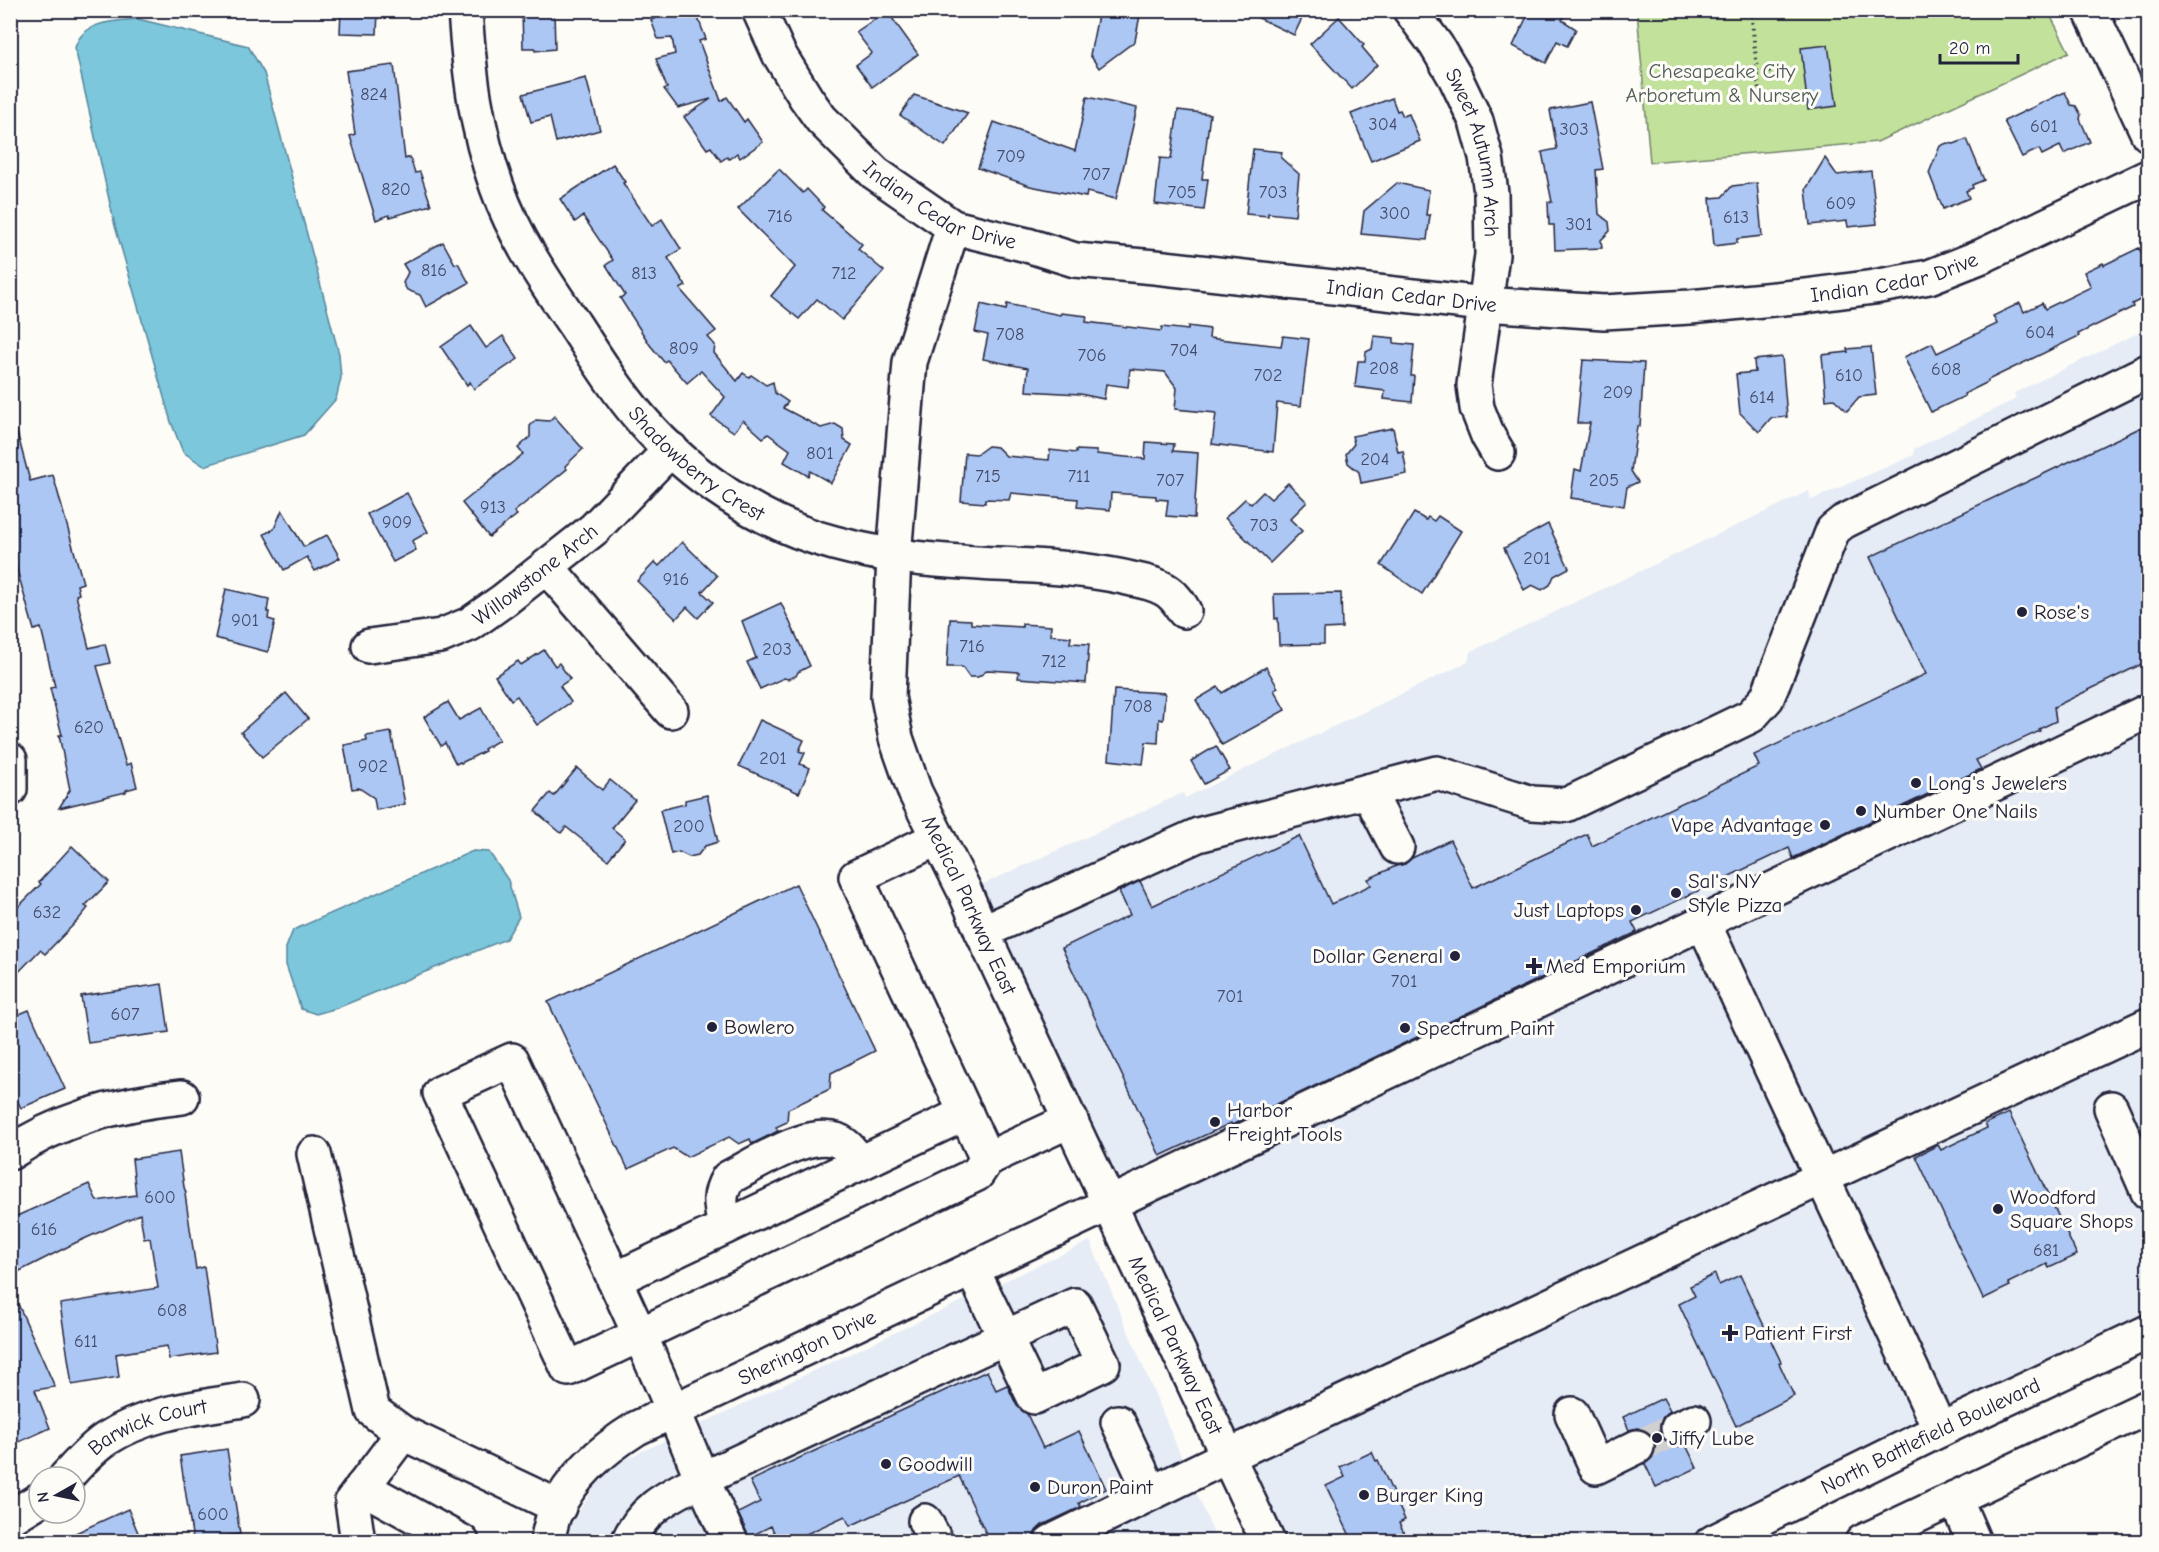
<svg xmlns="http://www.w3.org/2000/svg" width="2159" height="1552" viewBox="0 0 2159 1552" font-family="'Comic Neue',sans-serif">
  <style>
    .built { fill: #e5ecf6 }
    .green { fill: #c2e29b; stroke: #72826b; stroke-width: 1.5 }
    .water { fill: #7bc7db; stroke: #57859b; stroke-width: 1.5 }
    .building { fill: #acc7f4; stroke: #22223b; stroke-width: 1.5 }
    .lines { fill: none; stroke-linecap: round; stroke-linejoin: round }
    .minor-tunnel { stroke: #d1d0d1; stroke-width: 33; stroke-dasharray: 33 16; stroke-linecap: butt }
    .minor-casing { stroke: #22223b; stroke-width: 38 }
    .major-casing { stroke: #22223b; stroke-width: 38 }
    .path { stroke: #22223b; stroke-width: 4; stroke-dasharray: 1.5 4.5; stroke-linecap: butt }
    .minor { stroke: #fdfcf7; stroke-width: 33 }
    .major { stroke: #fdfcf7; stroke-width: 33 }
    .poi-dot { fill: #22223b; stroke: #fdfcf7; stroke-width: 2 }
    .labels { text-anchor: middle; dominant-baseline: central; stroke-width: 6; stroke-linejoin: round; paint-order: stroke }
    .number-label { font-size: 18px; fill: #444b69 }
    .park-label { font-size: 21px; fill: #525c58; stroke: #fdfcf7 }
    .street-label { font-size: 21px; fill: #22223b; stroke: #fdfcf7 }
    .poi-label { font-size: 21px; fill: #22223b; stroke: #fdfcf7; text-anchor: start }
  </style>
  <rect width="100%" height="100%" fill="#fdfcf7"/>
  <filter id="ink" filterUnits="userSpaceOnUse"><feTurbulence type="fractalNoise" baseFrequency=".0167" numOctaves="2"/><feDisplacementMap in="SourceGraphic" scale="12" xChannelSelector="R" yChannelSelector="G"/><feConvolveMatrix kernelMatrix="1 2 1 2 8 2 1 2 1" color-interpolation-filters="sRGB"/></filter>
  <g filter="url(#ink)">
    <g class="built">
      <path d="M2148,328V1333L1712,1541H1268L977,887L1183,793L1185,798L1468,662L1470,652L1809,491L1811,500L1914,455V449L2016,399L2014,393Z"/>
      <path d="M1090,1241L1217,1541L565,1542L566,1532L600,1478L628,1458Z"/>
    </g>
    <path class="green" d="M1637,11H2048L2069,52L1877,142L1650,162Z"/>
    <g class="water">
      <path d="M138,19L248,46L264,73L339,354L341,378L336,399L304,435L204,466L183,452L171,422L115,226L75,48C82,21 114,21 138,19Z"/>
      <path d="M473,851L489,852L508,880L519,917L506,939L337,1008L316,1014L301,1009L286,965V948L293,930Z"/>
    </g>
    <g class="building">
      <path d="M341,10H378L377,34L340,33Z"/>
      <path d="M522,10H554L555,49L535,51V48H523Z"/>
      <path d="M676,10H695L706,39L699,41L721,101L727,97L744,122L747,119L763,142L740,158L737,153L729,159L727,157L721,161L711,147L707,149L684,117L711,99L678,108L664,89L667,88L656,59L675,54L672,38L658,39L651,20Z"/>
      <path d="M1099,10H1141L1135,41L1099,68L1090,55Z"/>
      <path d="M1242,10H1306L1294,35Z"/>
      <path d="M1530,10H1567L1562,20L1576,29L1567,46L1557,41L1546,63L1513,46Z"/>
      <path d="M887,11L918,54L872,87L856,65L872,53L856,32Z"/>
      <path d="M1339,17L1364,45L1362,47L1377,65L1352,89L1310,44Z"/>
      <path d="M1828,45L1837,106L1808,110L1801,48Z"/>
      <path d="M394,65L405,159L410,157L415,173L420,172L431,205L390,217L389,215L376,220L350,136L355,134L346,71Z"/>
      <path d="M586,78L600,130L556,142L550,117L531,122L523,94Z"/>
      <path d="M2065,92L2071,105L2076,106L2081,115L2080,119L2090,142L2064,154L2060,146L2042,155L2039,149L2022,157L2004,121Z"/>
      <path d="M914,95L968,113L945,146L900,115Z"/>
      <path d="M1087,97L1137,108L1116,199L1087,192L1086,197L1030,186L978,168L994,122L1075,151Z"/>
      <path d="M1392,98L1397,111L1400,110L1403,116L1409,114L1420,141L1371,161L1351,114Z"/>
      <path d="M1590,102L1603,169L1596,170L1599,214L1609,222L1610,231L1601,240L1602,248L1555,250L1554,225H1549L1548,202H1552L1542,152L1557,149L1550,110Z"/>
      <path d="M1178,110L1210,114L1202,179H1208L1204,210L1155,204L1160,158L1171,159Z"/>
      <path d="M1967,139L1984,180L1972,185L1973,188L1966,191L1969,198L1943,209L1929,173L1940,146L1947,143L1954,144Z"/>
      <path d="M1253,149L1282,152L1281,158L1299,174L1295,216L1268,213V216L1246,214Z"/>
      <path d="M1825,158L1837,175L1871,171L1877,224L1848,227L1847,221L1810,225L1806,189Z"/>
      <path d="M613,164L625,182L623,183L652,226L662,219L681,249L668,258L686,286L680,289L716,331L708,337L715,345L714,353L737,381L743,373L749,377L751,375L766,385L773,382L775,393L788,402L783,408L821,428L835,424L843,429L844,440L852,445L831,483L810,471L808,476L784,462L790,450L768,434L763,438L743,420L734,432L711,416L725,397L701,371L687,383L667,360L664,362L650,345L620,298L625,295L606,265L613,260L583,216L575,222L560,199Z"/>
      <path d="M779,169L803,193L807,189L824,207L822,210L862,244L858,249L884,271L842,320L817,299L799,319L771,296L795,267L738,209Z"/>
      <path d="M1397,183L1429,190L1426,215H1430L1427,240L1361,234L1364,211Z"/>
      <path d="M1757,183L1762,236L1737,239V243L1714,246L1710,198L1722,197L1732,186Z"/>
      <path d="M443,242L455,264L458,263L469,283L426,307L420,295L407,290L403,283L408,272L403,264Z"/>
      <path d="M2139,248L2148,266V296L2132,304L2133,307L2078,334L2079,336L1988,380V382L1964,394L1965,396L1931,412L1904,357L1932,343L1937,353L1997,324L1993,316L2020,303L2024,312L2042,303L2045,309L2091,287L2084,272L2103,263L2104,265Z"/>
      <path d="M981,304L1006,310L1007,304L1060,315L1061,313L1087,316L1086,322L1161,331L1162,327L1188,330V326L1210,329L1209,338L1281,346L1283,336L1309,339L1301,406L1277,403L1273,452L1212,444L1216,413L1175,409L1177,388L1165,372L1130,369L1128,387L1106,384L1104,399L1080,394L1026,391L1028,368L983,359L988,335L975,332Z"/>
      <path d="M471,326L486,348L503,336L518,359L474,389L470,382L467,385L441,347Z"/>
      <path d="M1374,336L1394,338V343L1414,345L1411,376H1414L1412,402L1384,399L1385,391L1355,387L1358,361H1365L1366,352L1372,349Z"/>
      <path d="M1871,347L1876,395L1859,397L1847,411L1834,399L1826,400L1822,355L1848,352L1847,349Z"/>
      <path d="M1782,357L1787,417L1771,418L1759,432L1740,413L1736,374L1755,372L1754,360Z"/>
      <path d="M1583,360L1644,363L1640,426H1637L1631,471L1638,482L1627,487L1624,506L1571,498L1575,469L1581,471L1590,423H1577Z"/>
      <path d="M554,416L583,449L565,466L567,469L514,512L517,515L489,537L462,503L523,454L518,448L530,437V426L536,420L549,421Z"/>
      <path d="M2148,424V661L2054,707L2056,721L2039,729L2040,731L1976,760L1981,769L1793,858L1789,848L1632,922L1637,932L1260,1112L1232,1125L1231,1123L1160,1156L1062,948L1130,915L1119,891L1140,881L1152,906L1299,836L1331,904L1371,885L1368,879L1396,866L1405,864L1412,858L1450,840L1473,888L1587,834L1592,846L1759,766L1754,755L1926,674L1870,557Z"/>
      <path d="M1393,428L1398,452L1403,451L1407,474L1361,483L1359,472L1348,463L1346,454L1354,444L1352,436Z"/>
      <path d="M17,432L30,481L53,475L83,583L77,585L79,594L76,595L89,648L105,644L110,663L97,666L126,765L131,763L137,787L126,790V792L59,808L70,790L59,735H62L50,688L55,687L41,628L34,630L10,545V433Z"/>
      <path d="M1146,442L1174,444L1173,451L1198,453L1194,518L1166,516L1168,500L1156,499V496L1111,493L1110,510L1077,507L1078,499L1011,493L1009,500L985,499V503L961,501L965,453L977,454L988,446L997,447L1006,456L1049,460L1050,450L1076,453V450L1097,451V454L1145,459Z"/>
      <path d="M1288,483L1307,502L1290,519L1302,531L1270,563L1225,518L1245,499L1251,504L1263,492L1271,499Z"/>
      <path d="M407,493L428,532L412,541L416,550L393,562L367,514Z"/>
      <path d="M282,510L304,547L327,535L340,558L315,571L307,557L284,570L264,534L274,529Z"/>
      <path d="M1414,513L1426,520L1428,517L1434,521L1438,516L1461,531L1422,594L1381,565Z"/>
      <path d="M1548,524L1569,568L1554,576L1550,585L1542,590L1532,585L1524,590L1504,548Z"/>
      <path d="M682,542L717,576L702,592L713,602L698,618L687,607L676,619L637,581L655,562L659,566Z"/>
      <path d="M226,589L269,599L267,612H269L268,619L275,621L268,652L215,638Z"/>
      <path d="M1341,593L1342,628L1324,629V644L1279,645L1278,618L1275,619L1274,594Z"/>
      <path d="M781,603L810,666L798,672L796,676L788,679L784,678L760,689L747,662L756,658L742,621Z"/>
      <path d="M950,619L971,620V624L1022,627V624L1051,626L1050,635L1071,637L1070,643L1089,644L1086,683L1018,678L1019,672L988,670L978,677H969L962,667H947Z"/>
      <path d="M544,650L555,666L559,663L570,679L560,686L571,702L537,725L517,696L511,700L495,676L518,661L521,665Z"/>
      <path d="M1266,667L1278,688L1274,690L1285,710L1222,745L1196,700L1218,687L1222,693Z"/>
      <path d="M1114,690L1165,693L1163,720L1159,719L1158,743L1146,742L1143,764L1109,760Z"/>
      <path d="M286,693L308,719L262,757L241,732Z"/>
      <path d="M448,702L459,720L481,708L499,740L484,749L485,751L461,763L460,762L456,764L445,743L441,746L424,717Z"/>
      <path d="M760,720L804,740L799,751L805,753L800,764L810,768L799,793L739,766Z"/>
      <path d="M391,732L405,804L376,810L374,798L359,788L352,789L344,745L367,741L366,736Z"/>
      <path d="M1216,746L1230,770L1204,784L1191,761Z"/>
      <path d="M577,768L602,790L610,780L635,800L612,828L625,839L608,860L566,827L561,833L535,811L550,793L554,796Z"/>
      <path d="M707,795L718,842L705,846L698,855L689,857L679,852L671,854L660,810L685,804V800Z"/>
      <path d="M72,846L109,882L85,906L88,908L79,919L45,954L40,950L10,981V915L41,884L39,882Z"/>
      <path d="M796,884L875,1051L831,1073L830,1089L788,1109L787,1122L776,1127L778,1131L752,1144L750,1139L739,1144L729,1137L687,1157L673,1148L628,1169L548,1002Z"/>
      <path d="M162,984L169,1032L88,1043L81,996Z"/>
      <path d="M29,1010L65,1089L21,1108L10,1085V1018Z"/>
      <path d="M2009,1113L2077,1255L2049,1268L2047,1264L2008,1283L2010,1286L1983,1299L1916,1156L1938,1145L1941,1150L1987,1128L1985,1124Z"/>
      <path d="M179,1152L184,1187L186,1193L185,1194L196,1269L204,1267L216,1352L169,1359L167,1346L116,1354L119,1377L72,1385L60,1304L158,1288L150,1238L144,1239L140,1214L75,1243L10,1276V1219L89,1184L97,1201L136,1195L132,1159Z"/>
      <path d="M1715,1274L1719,1285L1740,1275L1781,1362L1779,1363L1794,1396L1736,1426L1679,1304L1695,1296L1690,1286Z"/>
      <path d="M10,1286L55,1387L35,1390L50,1428L10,1446Z"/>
      <path d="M987,1371L996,1390L1007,1385L1017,1406L1027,1414L1043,1448L1079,1431L1106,1489L1079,1503L1081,1507L1042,1525L1036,1531L1032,1540L1029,1542H990L959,1476L850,1526L845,1516L789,1542H779L771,1526L749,1537L738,1513L760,1502L750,1481Z"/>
      <path d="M1663,1398L1670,1411L1663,1417L1660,1425L1661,1436L1666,1443L1675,1446L1686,1445L1697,1468L1656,1487L1645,1464L1653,1457L1656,1448L1654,1439L1647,1431L1638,1428L1629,1430L1623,1417Z"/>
      <path d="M227,1449L240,1534L193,1541L180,1456Z"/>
      <path d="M1372,1452L1376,1461L1378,1460L1405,1520L1399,1523L1408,1542H1353L1326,1486L1345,1477L1340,1467Z"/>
      <path d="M128,1509L142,1542H56Z"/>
    </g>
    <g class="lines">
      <path class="minor-tunnel" d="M1637,1447L1678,1428"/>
      <defs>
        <g id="minor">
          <path id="s1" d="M465,10C469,71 476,129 497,187C514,236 545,282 574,324C595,356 616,390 641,419C690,476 761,524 834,543C899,561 966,562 1033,566C1067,568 1099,571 1132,579C1142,581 1153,583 1162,588C1171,592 1179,602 1184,611"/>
          <path id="s2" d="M759,10L779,54L806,98L821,119L875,173L953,227L1027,245L1075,260L1155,267L1484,304L1604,312L1690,307L1805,296L1874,287L1929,277L1982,256L2148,177"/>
          <path id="s3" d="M1410,10L1436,45L1455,77L1476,121L1486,157L1491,193L1492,255L1474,385L1477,408L1488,436L1498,453"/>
          <path d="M2090,10L2148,134"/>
          <path id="s4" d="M953,227L910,362L894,556L888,697L896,738L915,792L965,892L982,932L1268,1542"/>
          <path d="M547,567L671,711"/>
          <path id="s5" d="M369,646L441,636L470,624L504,600L594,529L671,449"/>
          <path d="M10,760V789"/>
          <path d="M1368,791L1397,847"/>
          <path d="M938,838L856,877L987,1159L1071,1120"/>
          <path d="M1703,922L1940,1430"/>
          <path d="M982,932L1198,835L1437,773L1532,803L1566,805L1751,716L1767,698L1833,530L1843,522L2148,371"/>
          <path d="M2111,1108L2148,1192"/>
          <path d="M10,1153C61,1118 122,1103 182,1097"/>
          <path d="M314,1154L373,1411L403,1433L559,1507"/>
          <path d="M725,1227C721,1207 717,1196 728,1178C755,1165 817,1122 845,1145C851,1149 855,1157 860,1163"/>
          <path d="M614,1280L966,1113"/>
          <path d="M1572,1414L1596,1467L1637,1447"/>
          <path d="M1118,1422L1151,1493"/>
          <path d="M1678,1428L1694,1421"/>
          <path id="s6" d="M66,1477C78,1464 91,1449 106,1439C147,1412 196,1408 243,1400"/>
          <path d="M362,1487L462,1542"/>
          <path d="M1955,1498L1974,1542"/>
          <path d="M10,1518L39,1500"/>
          <path d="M925,1521L936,1542"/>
          <path d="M358,1542L352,1501L403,1433"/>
          <path id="s7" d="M547,1542C549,1533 551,1523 554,1515C571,1476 602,1450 637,1428L2148,711"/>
          <path d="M628,1542C643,1507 670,1496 702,1479C644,1337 576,1199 512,1060L440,1093L568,1369L977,1174L987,1159"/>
          <path d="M731,1542L702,1479L1075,1305L1103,1364L1034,1397L972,1269"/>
          <path d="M1051,1542L1228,1456L2148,1025"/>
        </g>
        <g id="major">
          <path id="s8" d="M1713,1542L1940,1430L2148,1332"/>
          <path d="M1862,1542L2148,1407"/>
        </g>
      </defs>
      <use href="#minor" class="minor-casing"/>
      <use href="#major" class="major-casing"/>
      <g class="path">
        <path d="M1751,10L1759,90"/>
        <path d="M1757,73L1794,68"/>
      </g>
      <use href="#minor" class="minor"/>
      <use href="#major" class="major"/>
    </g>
  </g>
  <g class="poi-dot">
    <circle cx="2022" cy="612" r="6"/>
    <circle cx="1916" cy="783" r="6"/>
    <circle cx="1861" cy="811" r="6"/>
    <circle cx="1825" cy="825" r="6"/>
    <circle cx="1676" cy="893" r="6"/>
    <circle cx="1636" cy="910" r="6"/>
    <circle cx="1455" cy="956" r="6"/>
    <path d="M1531 957h6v6h6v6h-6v6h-6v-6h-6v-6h6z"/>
    <circle cx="712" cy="1027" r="6"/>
    <circle cx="1405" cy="1028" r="6"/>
    <circle cx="1215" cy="1122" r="6"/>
    <circle cx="1998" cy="1209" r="6"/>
    <path d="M1727 1324h6v6h6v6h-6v6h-6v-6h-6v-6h6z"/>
    <circle cx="1657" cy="1438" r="6"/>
    <circle cx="886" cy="1464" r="6"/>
    <circle cx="1035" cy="1487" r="6"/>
    <circle cx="1364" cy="1495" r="6"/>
  </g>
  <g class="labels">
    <g class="number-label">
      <text x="374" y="94">824</text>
      <text x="1383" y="124">304</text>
      <text x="2044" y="126">601</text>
      <text x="1574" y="129">303</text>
      <text x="1011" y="156">709</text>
      <text x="1096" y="174">707</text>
      <text x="396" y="189">820</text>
      <text x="1182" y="192">705</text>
      <text x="1273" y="192">703</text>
      <text x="1841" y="203">609</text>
      <text x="1395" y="213">300</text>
      <text x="780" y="216">716</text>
      <text x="1736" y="217">613</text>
      <text x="1579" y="224">301</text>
      <text x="434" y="270">816</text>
      <text x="644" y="273">813</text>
      <text x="844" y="273">712</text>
      <text x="2040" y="332">604</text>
      <text x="1010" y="334">708</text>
      <text x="684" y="348">809</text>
      <text x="1184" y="350">704</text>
      <text x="1092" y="355">706</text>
      <text x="1384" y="368">208</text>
      <text x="1946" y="369">608</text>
      <text x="1268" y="375">702</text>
      <text x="1849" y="375">610</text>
      <text x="1618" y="392">209</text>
      <text x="1762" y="397">614</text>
      <text x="820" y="453">801</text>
      <text x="1375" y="459">204</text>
      <text x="988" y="476">715</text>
      <text x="1079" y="476">711</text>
      <text x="1170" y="480">707</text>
      <text x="1604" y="480">205</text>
      <text x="493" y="507">913</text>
      <text x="397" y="522">909</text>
      <text x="1264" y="525">703</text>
      <text x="1537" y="558">201</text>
      <text x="676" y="579">916</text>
      <text x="245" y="620">901</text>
      <text x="972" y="646">716</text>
      <text x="777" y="649">203</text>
      <text x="1054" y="661">712</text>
      <text x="1138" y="706">708</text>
      <text x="89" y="727">620</text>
      <text x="773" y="758">201</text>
      <text x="373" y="766">902</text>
      <text x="689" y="826">200</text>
      <text x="47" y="912">632</text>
      <text x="1404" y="981">701</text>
      <text x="1230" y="996">701</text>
      <text x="125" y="1014">607</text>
      <text x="160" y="1197">600</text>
      <text x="44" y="1229">616</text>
      <text x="2046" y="1250">681</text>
      <text x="172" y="1310">608</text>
      <text x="86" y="1341">611</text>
      <text x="213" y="1514">600</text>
    </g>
    <g class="park-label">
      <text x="1722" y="71">Chesapeake City<tspan x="1722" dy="24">Arboretum &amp; Nursery</tspan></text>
    </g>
    <g class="street-label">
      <text stroke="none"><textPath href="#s3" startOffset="160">Sweet Autumn Arch</textPath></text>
      <text stroke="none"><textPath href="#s2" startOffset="276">Indian Cedar Drive</textPath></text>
      <text stroke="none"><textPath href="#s2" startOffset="1248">Indian Cedar Drive</textPath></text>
      <text stroke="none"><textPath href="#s2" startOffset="762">Indian Cedar Drive</textPath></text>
      <text stroke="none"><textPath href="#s1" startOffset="526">Shadowberry Crest</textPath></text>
      <text stroke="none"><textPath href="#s5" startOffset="186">Willowstone Arch</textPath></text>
      <text stroke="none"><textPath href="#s4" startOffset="702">Medical Parkway East</textPath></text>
      <text stroke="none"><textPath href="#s4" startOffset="1188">Medical Parkway East</textPath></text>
      <text stroke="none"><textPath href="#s7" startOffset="338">Sherington Drive</textPath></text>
      <text stroke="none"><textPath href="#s6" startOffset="99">Barwick Court</textPath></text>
      <text stroke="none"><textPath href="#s8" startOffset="242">North Battlefield Boulevard</textPath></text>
    </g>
    <g class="poi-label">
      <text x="2034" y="612">Rose's</text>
      <text x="1928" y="783">Long's Jewelers</text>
      <text x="1873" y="811">Number One Nails</text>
      <text x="1813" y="825" text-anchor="end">Vape Advantage</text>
      <text x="1688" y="881">Sal's NY<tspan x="1688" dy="24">Style Pizza</tspan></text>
      <text x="1624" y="910" text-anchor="end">Just Laptops</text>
      <text x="1443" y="956" text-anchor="end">Dollar General</text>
      <text x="1546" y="966">Med Emporium</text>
      <text x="724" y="1027">Bowlero</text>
      <text x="1417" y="1028">Spectrum Paint</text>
      <text x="1227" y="1110">Harbor<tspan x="1227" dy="24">Freight Tools</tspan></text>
      <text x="2010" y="1197">Woodford<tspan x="2010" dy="24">Square Shops</tspan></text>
      <text x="1744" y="1333">Patient First</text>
      <text x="1669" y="1438">Jiffy Lube</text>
      <text x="898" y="1464">Goodwill</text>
      <text x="1047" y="1487">Duron Paint</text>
      <text x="1376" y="1495">Burger King</text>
    </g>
  </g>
  <rect width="2159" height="1552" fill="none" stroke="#fdfcf7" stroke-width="36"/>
  <rect x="18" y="18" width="2123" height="1516" fill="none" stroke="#22223b" stroke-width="2" filter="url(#ink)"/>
  <g transform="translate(57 1495) rotate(261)"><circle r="28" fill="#fdfcf7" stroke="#a5a5ac" stroke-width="1.5"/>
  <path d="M0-4.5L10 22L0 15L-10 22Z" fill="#22223b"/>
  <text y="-9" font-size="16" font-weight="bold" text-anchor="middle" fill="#22223b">N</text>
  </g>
  <path d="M1940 54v9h78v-9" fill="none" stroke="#22223b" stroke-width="3"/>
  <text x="1949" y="54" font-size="18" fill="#22223b" stroke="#fdfcf7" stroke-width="4.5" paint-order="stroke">20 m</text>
</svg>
